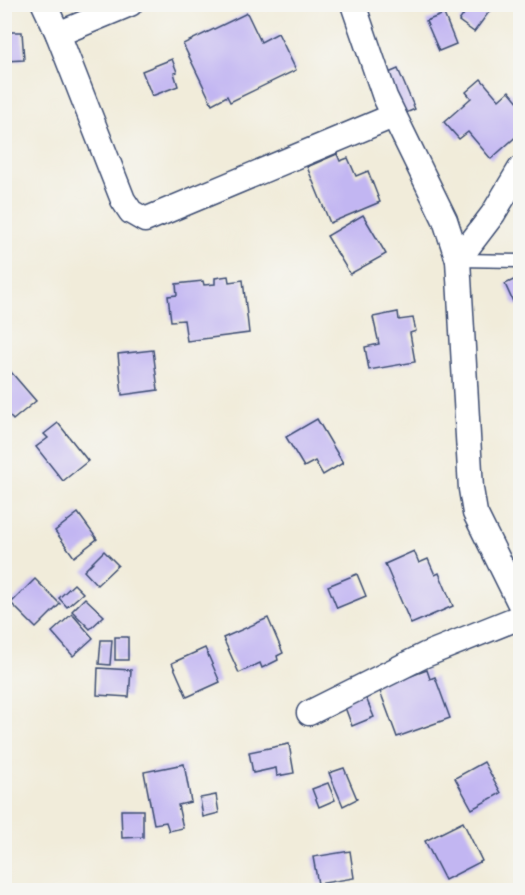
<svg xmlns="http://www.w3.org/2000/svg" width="525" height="895" viewBox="0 0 525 895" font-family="'IM FELL Double Pica',serif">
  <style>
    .building { fill: #c2b6f2 }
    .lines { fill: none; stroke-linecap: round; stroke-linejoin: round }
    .lane-casing { stroke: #3b4b71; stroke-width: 15 }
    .street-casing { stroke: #3b4b71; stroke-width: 27 }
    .lane { stroke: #fff; stroke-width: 12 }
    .street { stroke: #fff; stroke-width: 24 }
  </style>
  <rect width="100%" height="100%" fill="#f6f6f2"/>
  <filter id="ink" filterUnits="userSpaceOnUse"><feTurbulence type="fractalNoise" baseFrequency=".0167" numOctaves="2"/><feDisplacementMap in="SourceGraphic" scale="12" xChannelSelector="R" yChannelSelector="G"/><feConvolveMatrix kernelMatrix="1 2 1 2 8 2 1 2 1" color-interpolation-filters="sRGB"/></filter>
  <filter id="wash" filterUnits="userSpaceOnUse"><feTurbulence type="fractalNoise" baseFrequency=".008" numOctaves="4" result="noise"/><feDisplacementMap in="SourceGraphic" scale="24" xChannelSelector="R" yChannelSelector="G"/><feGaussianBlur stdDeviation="1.35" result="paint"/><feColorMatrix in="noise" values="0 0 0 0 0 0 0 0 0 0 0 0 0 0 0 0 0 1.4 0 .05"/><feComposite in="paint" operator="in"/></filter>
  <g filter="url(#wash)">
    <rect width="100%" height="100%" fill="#f1ecda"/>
    <g id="blocks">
      <g class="building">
        <path d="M471,4H495L474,32L459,21Z"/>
        <path d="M247,13L261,42L278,33L296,70L230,102L227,96L212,104L183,44Z"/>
        <path d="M444,14L456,44L439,51L426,21Z"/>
        <path d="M4,32H22L24,60L4,61Z"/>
        <path d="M172,59L177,72L174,73L178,86L152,96L142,71Z"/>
        <path d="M398,69L415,109L401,115L384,75Z"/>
        <path d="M481,79L499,100L509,91L520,104V133L491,159L468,132L459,139L444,122L471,98L466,92Z"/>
        <path d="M337,154L340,161L348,158L356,176L368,171L380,202L330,223L307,167Z"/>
        <path d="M363,215L386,254L350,274L327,236Z"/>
        <path d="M228,276L229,282L243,280L249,333L187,341L184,320L171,321L168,296L177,295L176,284L203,281L204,285L215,284V278Z"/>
        <path d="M520,277V304L515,306L505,284Z"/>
        <path d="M398,312L399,320L413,318L416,331L410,333L415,362L369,370L365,347L379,344L373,317Z"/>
        <path d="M153,350L158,390L122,395L118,354Z"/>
        <path d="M11,372L36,401L13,420L4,410V377Z"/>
        <path d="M317,419L343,463L323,475L315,461L304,467L286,437Z"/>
        <path d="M58,423L88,461L63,481L36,447L48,438L44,434Z"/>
        <path d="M78,513L97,539L74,557L55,531Z"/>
        <path d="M104,551L118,565L97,585L84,571Z"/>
        <path d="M414,551L419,563L428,559L435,575L439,573L453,606L411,624L385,564Z"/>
        <path d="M357,574L366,596L337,608L328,586Z"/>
        <path d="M35,579L60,604L36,628L11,603Z"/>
        <path d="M74,584L83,593L67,607L59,598Z"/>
        <path d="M85,598L104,616L90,629L72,611Z"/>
        <path d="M72,614L93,638L73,656L52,632Z"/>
        <path d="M268,618L283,653L277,656L278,660L262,668L260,663L239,673L223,638Z"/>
        <rect x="115" y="637" width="13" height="23"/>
        <path d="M101,640H112L110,665L99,664Z"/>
        <path d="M205,648L220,682L187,697L172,663Z"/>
        <path d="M98,668L131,670L129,697L97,695Z"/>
        <path d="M427,670L430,679L435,677L450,718L397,737L377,683L410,671L411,676Z"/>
        <path d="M364,693L374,717L352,726L343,702Z"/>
        <path d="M289,744L294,773L277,776L276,768L253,773L249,752Z"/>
        <path d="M484,762L501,793L472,809L455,778Z"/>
        <path d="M184,764L191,802L178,805L183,828L169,831L166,822L154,824L144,772Z"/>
        <path d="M344,768L357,799L343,806L329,773Z"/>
        <path d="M328,783L335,800L319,807L312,789Z"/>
        <path d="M216,795L219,813L203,817L200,798Z"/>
        <path d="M121,810H143V837L122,838Z"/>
        <path d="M463,822L482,861L445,880L425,841Z"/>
        <path d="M350,851L354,878L318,884L313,857Z"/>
      </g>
    </g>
  </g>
  <g filter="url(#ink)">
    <use href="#blocks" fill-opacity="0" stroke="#3b4b71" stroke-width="1.5"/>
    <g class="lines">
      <defs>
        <path id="lane" d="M459,260L520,261"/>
        <g id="street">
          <path d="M44,4L58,34L123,200L131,212L145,220L393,116"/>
          <path d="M353,4L385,97L445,220L458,260L471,489L475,513L520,604"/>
          <path d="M58,34L130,4"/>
          <path d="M458,260L493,214L520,169"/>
          <path d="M309,713L425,655L520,617"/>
        </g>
      </defs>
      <use href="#lane" class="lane-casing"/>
      <use href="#street" class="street-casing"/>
      <use href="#lane" class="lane"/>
      <use href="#street" class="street"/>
    </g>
  </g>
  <rect width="525" height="895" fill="none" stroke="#f6f6f2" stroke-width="24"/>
</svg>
